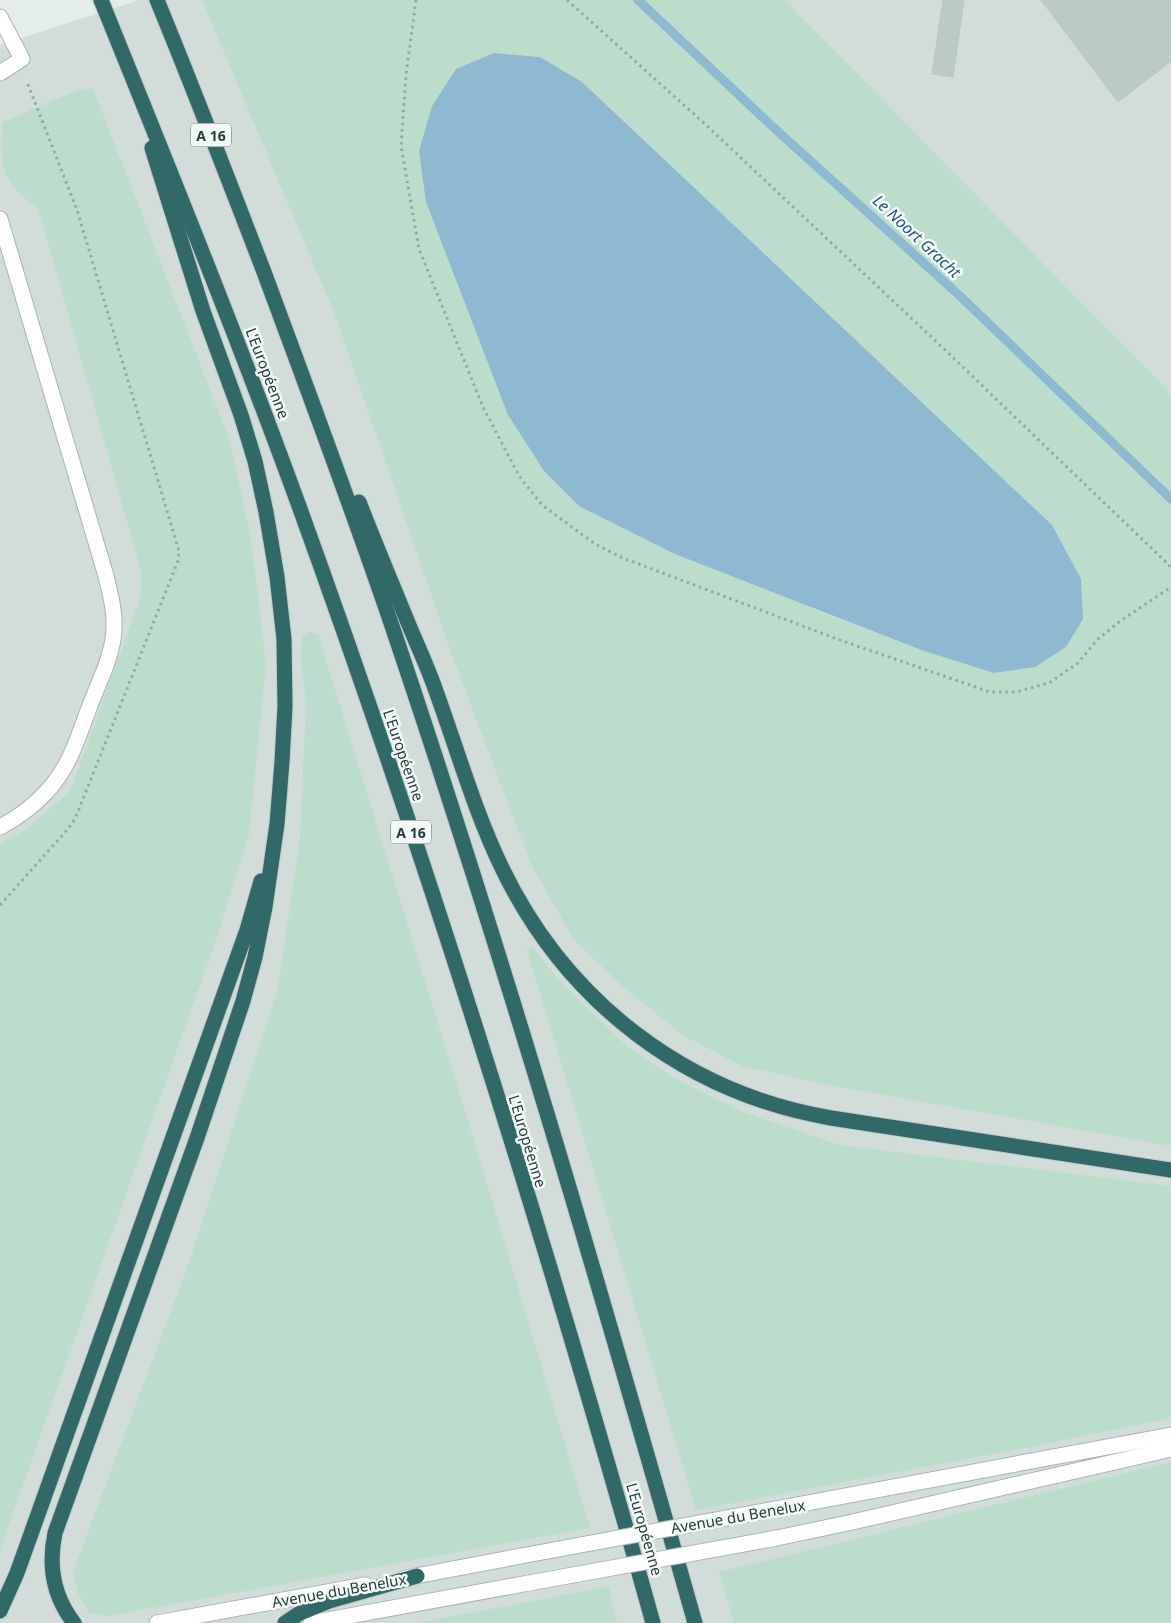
<svg xmlns="http://www.w3.org/2000/svg" width="1171" height="1623" viewBox="0 0 1171 1623" font-family="'Noto Sans',sans-serif">
  <style>
    .built { fill: #d2ddda }
    .green { fill: #bdddcc; fill-rule: evenodd }
    .water { fill: #8eb9d0 }
    .lines { fill: none; stroke-linecap: round; stroke-linejoin: round }
    .stream { stroke: #8eb9d0; stroke-width: 9 }
    .building { fill: #bccac7; stroke: #b6c6c3 }
    .minor-casing { stroke: #a7b5b2; stroke-width: 17 }
    .highway-casing { stroke: #c2c9c8; stroke-width: 17 }
    .path { stroke: #85afaa; stroke-width: 3; stroke-dasharray: 2.5 4; stroke-linecap: butt }
    .minor { stroke: #fff; stroke-width: 15 }
    .highway { stroke: #306968; stroke-width: 15 }
    .minor-bridge-casing { stroke: #a7b5b2; stroke-width: 17; stroke-linecap: butt }
    .minor-bridge { stroke: #fff; stroke-width: 15 }
    .labels { text-anchor: middle; dominant-baseline: central; stroke-width: 5; stroke-linejoin: round; paint-order: stroke }
    .shield { fill: #f4f9f8; stroke: #627674; stroke-width: 1 }
    .shield-label { font-size: 14px; font-weight: bold; fill: #243e3c }
    .street-label { font-size: 15px; fill: #243e3c; stroke: #f4f9f8 }
    .water-label { font-size: 16px; font-style: italic; fill: #1f5878; stroke: #f4f9f8 }
  </style>
  <rect width="100%" height="100%" fill="#e4edea"/>
  <path class="built" d="M139,0H1171V1623H0V45Z"/>
  <g class="green">
    <path d="M202,0H785L1171,394V1146L833,1086L742,1066L682,1035L620,984L574,940L531,864L453,658L335,315ZM494,53L540,57L582,82L1052,525L1066,647L1035,667L994,673L924,651L813,609Z"/>
    <path d="M93,88L230,441L251,538L266,665L249,835L215,943L0,1550V843L23,832L70,791L140,599L142,574L38,208C29,201 17,193 11,184C0,167 0,142 3,122L78,90Z"/>
    <path d="M309,631L320,635L321,644L467,1117L590,1528L108,1616L89,1613L78,1593L73,1572L189,1263L278,988L300,837L306,706L301,656L302,637Z"/>
    <path d="M533,948L560,981L628,1047L672,1077L741,1111L839,1145L1171,1186V1418L1031,1447L696,1510L527,950Z"/>
    <path d="M1171,1462V1623H734L719,1572Z"/>
    <path d="M610,1586L611,1599L617,1623H419Z"/>
  </g>
  <path class="water" d="M494,53L540,57L582,82L1052,525L1081,579L1083,619L1066,647L1035,667L994,673L924,651L675,554L579,506L544,471L508,415L426,202L419,151L432,106L456,69Z"/>
  <g class="lines">
    <path class="stream" d="M638,0L773,127L960,296L1171,499"/>
  </g>
  <g class="building">
    <path d="M943,0H964L953,77L932,74Z"/>
    <path d="M1041,0H1171V61L1118,102Z"/>
  </g>
  <g class="lines">
    <defs>
      <g id="minor">
        <path d="M0,17L22,59L0,73"/>
        <path d="M0,219L106,576C110,593 115,611 114,629C113,653 102,675 93,698C84,719 76,749 64,768C50,793 25,814 0,827"/>
        <path d="M775,1509L1171,1435"/>
        <path d="M777,1538L848,1523L1171,1449"/>
        <path d="M405,1578L521,1556"/>
        <path d="M157,1623L365,1585"/>
        <path d="M311,1623L529,1583"/>
      </g>
      <g id="highway">
        <path d="M101,0C169,168 237,336 299,506C432,873 548,1247 653,1623"/>
        <path d="M157,0C194,90 229,181 264,272C307,388 350,503 390,620C502,951 600,1287 695,1623"/>
        <path d="M359,502C375,543 392,584 409,625C418,647 429,670 437,694C458,752 475,812 502,868C566,1001 685,1093 831,1118L1171,1170"/>
        <path d="M0,1611L17,1573L247,930L261,881"/>
        <path d="M74,1623C53,1596 48,1566 55,1533L197,1138L243,1001L255,957L265,907L277,824L282,762L285,706L284,639L277,577L266,512L255,461L241,415L203,311L152,148"/>
        <path d="M285,1623L300,1613L329,1601L417,1576"/>
      </g>
    </defs>
    <use href="#minor" class="minor-casing"/>
    <use href="#highway" class="highway-casing"/>
    <g class="path">
      <path d="M416,0L406,75L401,146L419,249L483,407L519,476L542,505L595,544L623,558L837,639L990,692H1016L1049,683L1078,663L1097,640L1119,622L1171,587"/>
      <path d="M567,0L705,124L943,348L1171,567"/>
      <path d="M0,905L68,829L75,819L178,561L179,551L77,210L27,82"/>
    </g>
    <use href="#minor" class="minor"/>
    <use href="#highway" class="highway"/>
    <defs>
      <g id="minor-bridge">
        <path d="M521,1556L775,1509"/>
        <path d="M529,1583L777,1538"/>
      </g>
    </defs>
    <use href="#minor-bridge" class="minor-bridge-casing"/>
    <use href="#minor-bridge" class="minor-bridge"/>
  </g>
  <g class="labels">
    <g class="shield">
      <rect x="191" y="123.5" width="40" height="23" rx="4"/>
      <rect x="391" y="820.5" width="40" height="23" rx="4"/>
    </g>
    <g class="shield-label">
      <text x="211" y="135">A 16</text>
      <text x="411" y="832">A 16</text>
    </g>
    <g class="street-label">
      <text transform="translate(268 373) rotate(69)">L'Européenne</text>
      <text transform="translate(404 755) rotate(71)">L'Européenne</text>
      <text transform="translate(528 1141) rotate(73)">L'Européenne</text>
      <text transform="translate(738 1516) rotate(-10)">Avenue du Benelux</text>
      <text transform="translate(645 1529) rotate(74)">L'Européenne</text>
      <text transform="translate(339 1590) rotate(-10)">Avenue du Benelux</text>
    </g>
    <g class="water-label">
      <text transform="translate(917 236) rotate(43)">Le Noort Gracht</text>
    </g>
  </g>
</svg>
